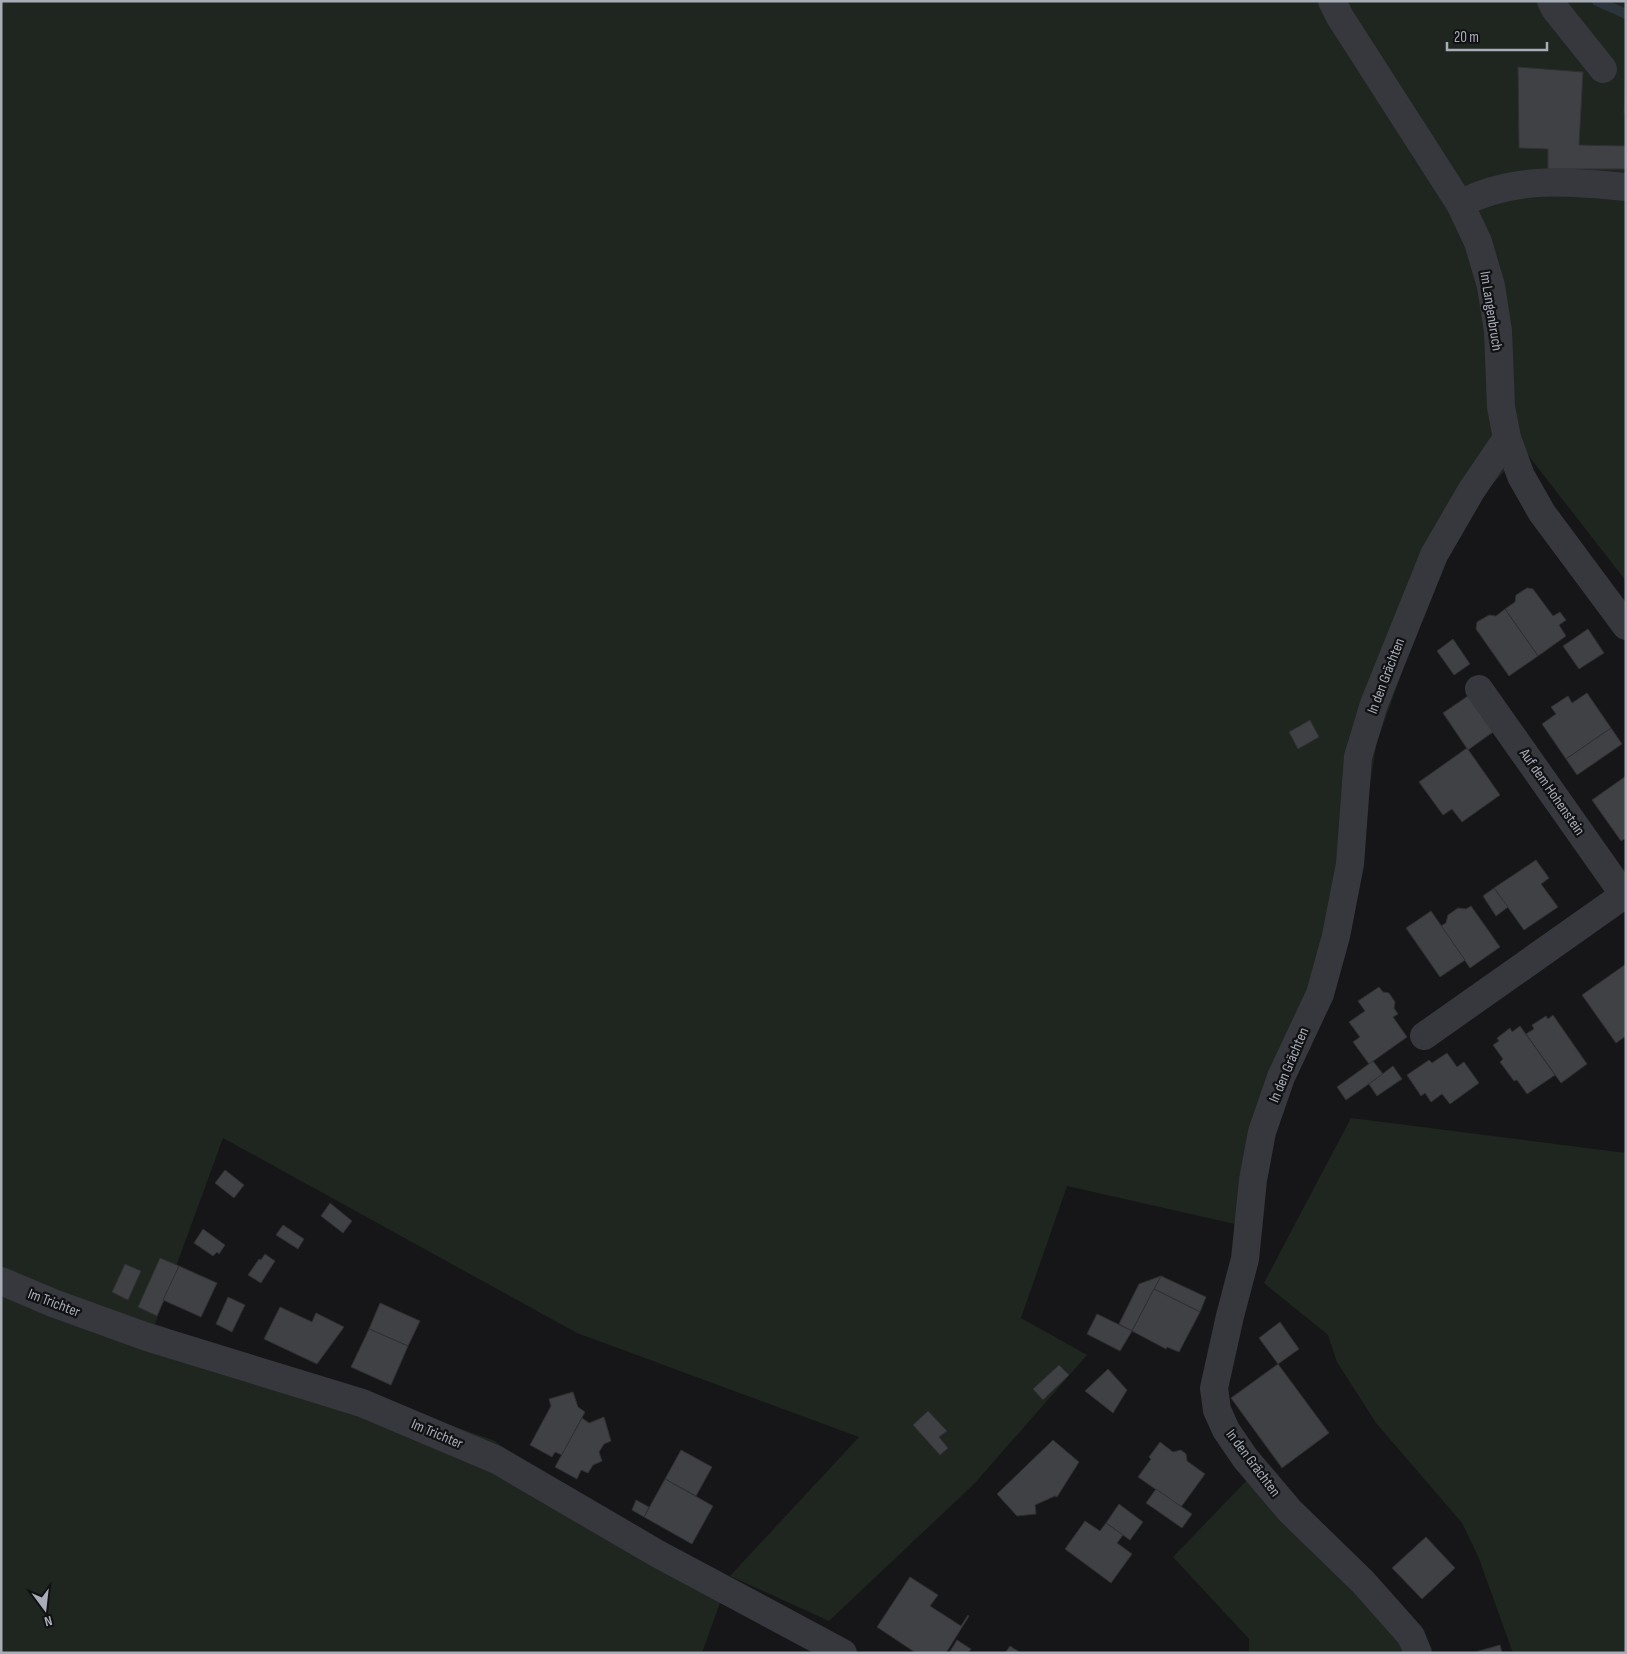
<svg xmlns="http://www.w3.org/2000/svg" width="1627" height="1654" viewBox="0 0 1627 1654" font-family="'Sofia Sans Condensed',sans-serif">
  <style>
    .green { fill: #1e261f }
    .lines { fill: none; stroke-linecap: round; stroke-linejoin: round }
    .stream { stroke: #2c353c; stroke-width: 10 }
    .building { fill: #404145; stroke: #303034 }
    .minor { stroke: #37383d; stroke-width: 28 }
    .labels { text-anchor: middle; dominant-baseline: central; stroke-width: 4.5; stroke-linejoin: round; paint-order: stroke }
    .street-label { font-size: 15px; fill: #a8adb8; stroke: #111113 }
  </style>
  <rect width="100%" height="100%" fill="#161618"/>
  <g class="green">
    <path d="M1,1H1626V581L1524,450L1488,489L1437,574L1376,745L1358,868L1285,1083L1235,1224L1067,1186L1021,1318L1087,1355L975,1483L829,1621L730,1576L859,1437L577,1333L223,1138L155,1324L493,1440L722,1597L702,1653H1Z"/>
    <path d="M1351,1118L1626,1153V1653H1513L1478,1556L1462,1523L1376,1423L1337,1362L1328,1335L1264,1283Z"/>
    <path d="M1248,1479L1401,1637L1406,1653H1249V1639L1173,1557Z"/>
  </g>
  <g class="lines">
    <path class="stream" d="M1597,1L1626,14"/>
  </g>
  <g class="building">
    <path d="M1518,67L1583,72L1579,145L1626,146V169H1548V149L1519,148Z"/>
    <path d="M1626,68V113H1624Z"/>
    <path d="M1527,588L1533,589L1553,616L1560,612L1566,620L1559,625L1566,636L1538,656L1505,609L1515,602L1516,595Z"/>
    <path d="M1505,609L1538,656L1509,676L1476,629L1477,622L1489,615L1496,616Z"/>
    <path d="M1588,629L1604,653L1579,669L1563,646Z"/>
    <path d="M1453,639L1470,664L1454,675L1437,651Z"/>
    <path d="M1587,693L1611,728L1566,759L1542,724L1556,714L1551,707L1568,696L1572,703Z"/>
    <path d="M1468,696L1493,732L1468,750L1443,713Z"/>
    <path d="M1310,720L1319,737L1298,749L1289,732Z"/>
    <path d="M1611,728L1622,744L1577,775L1566,759Z"/>
    <path d="M1467,748L1500,795L1462,822L1452,809L1443,815L1419,782Z"/>
    <path d="M1626,776V838L1621,841L1592,800Z"/>
    <path d="M1536,860L1549,878L1541,884L1558,907L1524,930L1494,888Z"/>
    <path d="M1494,888L1508,907L1496,916L1483,896Z"/>
    <path d="M1471,906L1500,947L1470,968L1441,926L1446,923L1448,915L1458,908L1466,909Z"/>
    <path d="M1431,911L1465,960L1440,977L1406,928Z"/>
    <path d="M1626,964V1036L1616,1043L1582,995Z"/>
    <path d="M1379,987L1383,992L1389,993L1395,1002L1394,1008L1398,1014L1393,1017L1407,1037L1369,1064L1353,1042L1360,1037L1349,1022L1365,1011L1358,1001Z"/>
    <path d="M1553,1015L1587,1064L1561,1083L1526,1034L1534,1029L1532,1025L1546,1016L1548,1019Z"/>
    <path d="M1520,1026L1555,1075L1527,1094L1517,1080L1514,1081L1500,1062L1503,1059L1493,1045L1499,1041L1497,1038L1510,1028L1512,1032Z"/>
    <path d="M1447,1053L1457,1067L1464,1062L1479,1083L1450,1104L1442,1094L1431,1102L1425,1093L1421,1096L1407,1075L1429,1060L1432,1063Z"/>
    <path d="M1373,1061L1383,1074L1346,1100L1337,1087Z"/>
    <path d="M1393,1066L1402,1079L1377,1096L1369,1084Z"/>
    <path d="M225,1170L244,1185L234,1198L215,1183Z"/>
    <path d="M330,1203L352,1221L343,1233L321,1216Z"/>
    <path d="M283,1225L304,1239L298,1249L276,1235Z"/>
    <path d="M203,1229L225,1245L219,1254L217,1252L213,1256L194,1243Z"/>
    <path d="M265,1254L275,1261L261,1283L248,1275L259,1259L261,1260Z"/>
    <path d="M160,1258L179,1266L157,1316L138,1307Z"/>
    <path d="M125,1264L141,1271L128,1300L112,1292Z"/>
    <path d="M179,1266L217,1283L201,1317L163,1300Z"/>
    <path d="M1161,1276L1206,1297L1200,1312L1154,1289Z"/>
    <path d="M1161,1276L1132,1331L1119,1324L1139,1284Z"/>
    <path d="M1154,1289L1200,1312L1179,1352L1167,1347L1166,1349L1132,1331Z"/>
    <path d="M228,1297L245,1305L232,1332L216,1324Z"/>
    <path d="M380,1303L420,1321L408,1346L369,1329Z"/>
    <path d="M280,1307L312,1322L316,1313L344,1327L317,1364L264,1339Z"/>
    <path d="M1097,1314L1132,1331L1120,1351L1087,1334Z"/>
    <path d="M1280,1322L1299,1349L1278,1364L1259,1338Z"/>
    <path d="M369,1329L408,1346L391,1385L351,1367Z"/>
    <path d="M1278,1364L1329,1433L1282,1468L1231,1398Z"/>
    <path d="M1059,1365L1069,1375L1043,1400L1033,1389Z"/>
    <path d="M1108,1369L1127,1390L1113,1413L1085,1391Z"/>
    <path d="M573,1392L578,1407L585,1412L562,1455L555,1452L552,1457L530,1445L551,1406L549,1399Z"/>
    <path d="M928,1411L947,1431L939,1437L948,1448L940,1455L913,1425Z"/>
    <path d="M604,1417L611,1441L604,1444L599,1452L602,1461L593,1465L588,1473L581,1470L577,1479L555,1467L582,1418L589,1423Z"/>
    <path d="M1053,1440L1079,1462L1057,1497L1055,1496L1035,1505L1036,1514L1017,1516L997,1494Z"/>
    <path d="M1160,1442L1173,1452L1181,1450L1186,1454L1187,1461L1205,1474L1181,1507L1138,1477L1151,1459L1149,1457Z"/>
    <path d="M681,1450L712,1467L696,1496L665,1479Z"/>
    <path d="M665,1479L713,1506L692,1544L644,1517Z"/>
    <path d="M1156,1489L1192,1514L1182,1528L1146,1503Z"/>
    <path d="M636,1500L649,1507L644,1517L632,1510Z"/>
    <path d="M1119,1504L1143,1522L1130,1540L1106,1523Z"/>
    <path d="M1085,1521L1100,1531L1106,1523L1123,1535L1117,1543L1132,1554L1111,1583L1065,1549Z"/>
    <path d="M1426,1537L1455,1568L1422,1599L1392,1568Z"/>
    <path d="M910,1577L938,1595L930,1606L961,1626L968,1615L969,1616L946,1653H916L877,1627Z"/>
    <path d="M957,1640L971,1649L968,1653H949Z"/>
    <path d="M1500,1645L1502,1653H1472Z"/>
    <path d="M1010,1646L1021,1653H1005Z"/>
  </g>
  <g class="lines">
    <g class="minor">
      <path d="M1332,1L1340,17L1460,204L1478,242L1491,286L1498,331L1501,407L1507,438L1521,476L1542,513L1626,626"/>
      <path d="M1551,1L1555,9L1603,69"/>
      <path d="M1460,204C1513,176 1568,181 1626,187"/>
      <path d="M1479,689L1624,895L1626,894"/>
      <path d="M1424,1036L1624,895L1626,898"/>
      <path d="M1,1281L53,1303L147,1337L362,1403L497,1460L658,1554L843,1653"/>
      <path d="M1418,1653L1411,1636L1363,1582L1290,1511L1245,1458L1226,1430L1217,1410L1214,1388L1230,1316L1245,1259L1253,1180L1262,1132L1281,1077L1320,994L1336,936L1350,864L1358,757L1374,704L1434,555L1471,491L1507,438"/>
    </g>
  </g>
  <g class="labels">
    <g class="street-label">
      <text transform="translate(1491 311) rotate(81)">Im Langenbruch</text>
      <text transform="translate(1386 676) rotate(-69)">In den Grächten</text>
      <text transform="translate(1552 792) rotate(55)">Auf dem Hohenstein</text>
      <text transform="translate(1289 1065) rotate(-67)">In den Grächten</text>
      <text transform="translate(54 1303) rotate(21)">Im Trichter</text>
      <text transform="translate(437 1434) rotate(23)">Im Trichter</text>
      <text transform="translate(1253 1463) rotate(53)">In den Grächten</text>
    </g>
  </g>
  <rect width="1627" height="1654" fill="none" stroke="#a8adb8" stroke-width="5"/>
  <g transform="translate(45 1609) rotate(165)" stroke="#111113" stroke-width="4" paint-order="stroke">
  <path d="M0-4L9 19L0 12L-9 19Z" fill="#a8adb8"/>
  <text y="-8" font-size="14" font-weight="bold" text-anchor="middle" fill="#a8adb8">N</text>
  </g>
  <path d="M1447 42v8h100v-8" fill="none" stroke="#a8adb8" stroke-width="2.5"/>
  <text x="1454" y="42" font-size="15" fill="#a8adb8" stroke="#111113" stroke-width="4" paint-order="stroke">20 m</text>
</svg>
